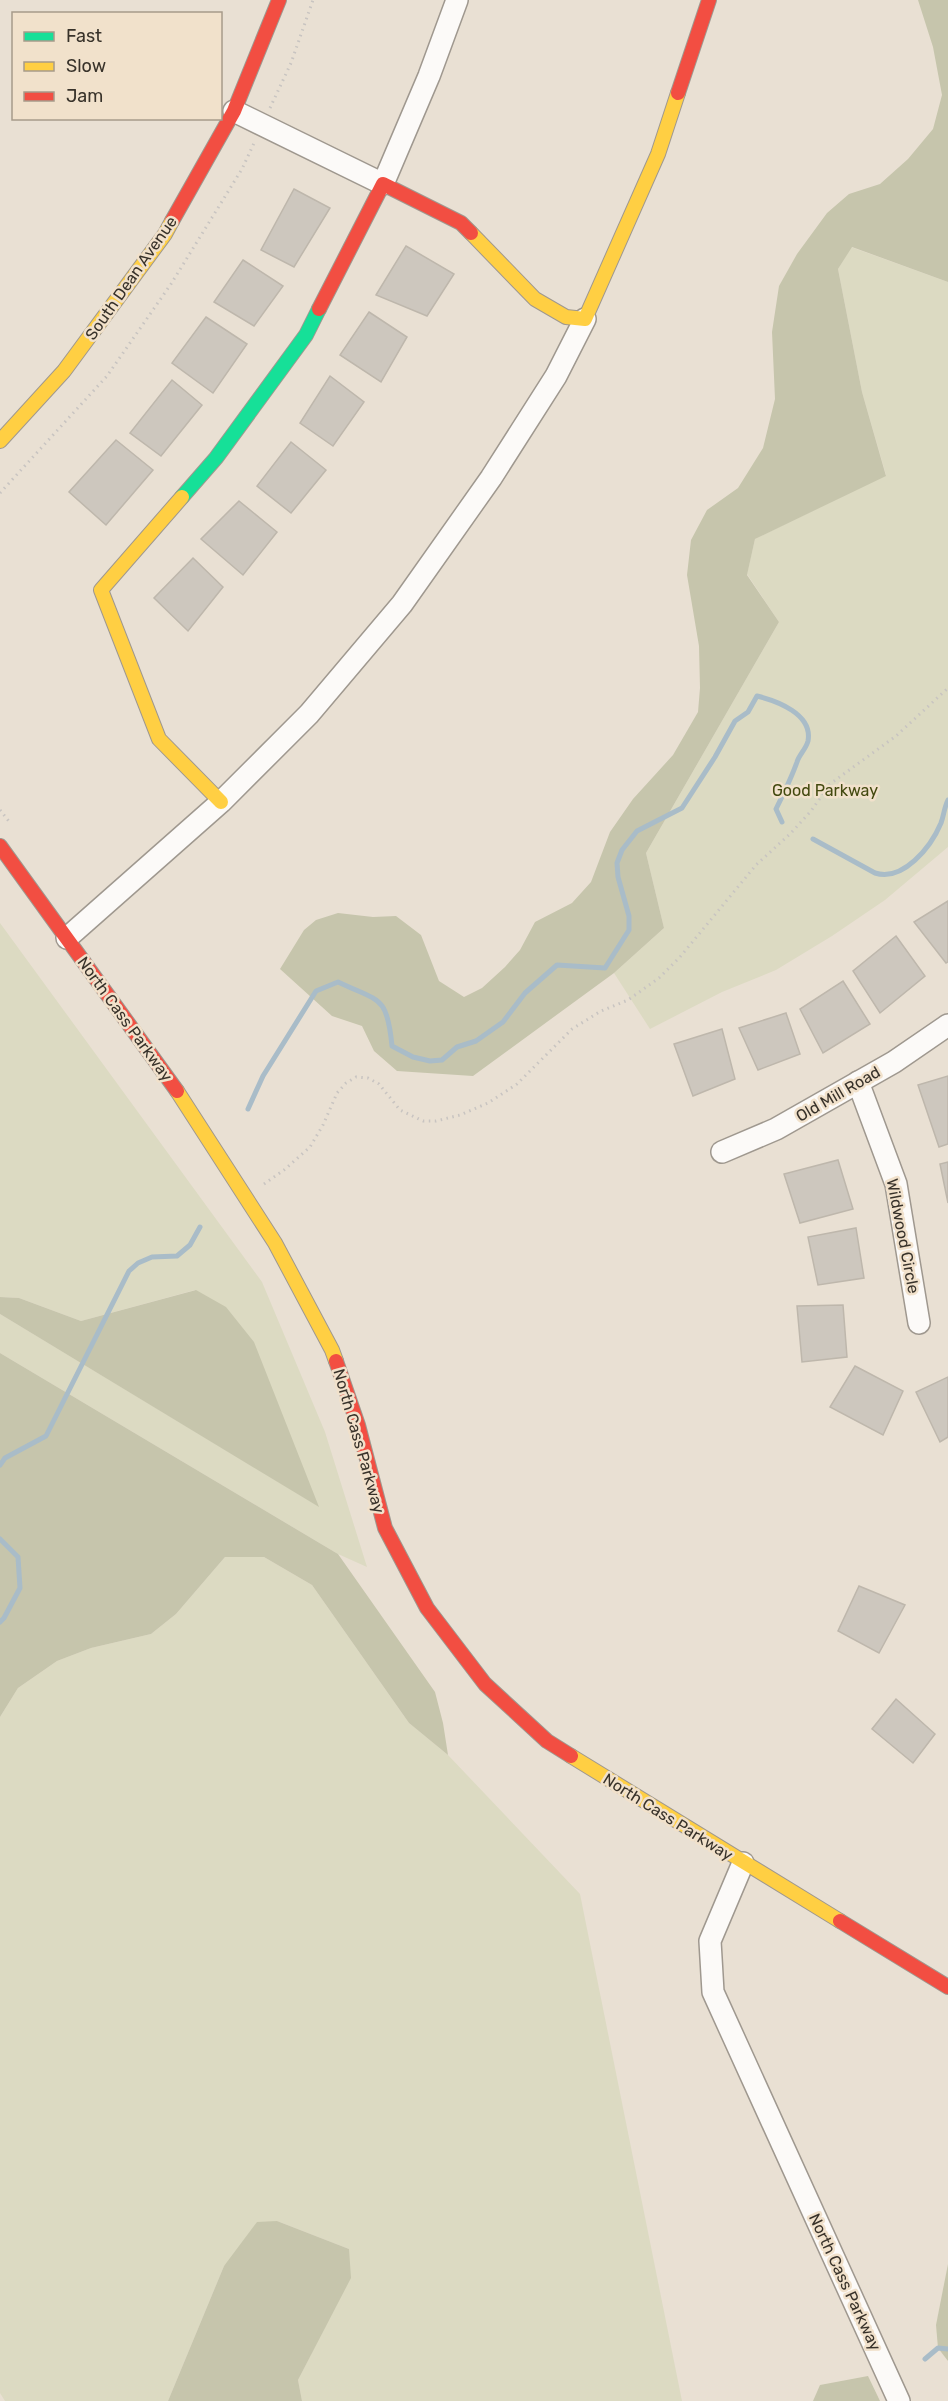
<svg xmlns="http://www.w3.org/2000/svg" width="948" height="2401" viewBox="0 0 948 2401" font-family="Rubik,sans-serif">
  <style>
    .green { fill: #dcdac2 }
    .forest { fill: #c6c5ac }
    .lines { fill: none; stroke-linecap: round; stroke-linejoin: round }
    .stream { stroke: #a9bcc8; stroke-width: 5 }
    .building { fill: #cdc7be; stroke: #beb7ac; stroke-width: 1.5 }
    .street-casing { stroke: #9f988f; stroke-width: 24 }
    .fast-casing { stroke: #9f988f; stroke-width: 16 }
    .slow-casing { stroke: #9f988f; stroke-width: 16 }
    .jam-casing { stroke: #9f988f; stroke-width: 16 }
    .path { stroke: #c8c4c1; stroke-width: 3; stroke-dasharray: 1.5 4.5; stroke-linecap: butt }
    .street { stroke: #fcfaf8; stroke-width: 21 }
    .fast { stroke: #16e098; stroke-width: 14 }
    .slow { stroke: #ffcf43; stroke-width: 14 }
    .jam { stroke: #f24e42; stroke-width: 14 }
    .labels { text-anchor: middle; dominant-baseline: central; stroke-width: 5; stroke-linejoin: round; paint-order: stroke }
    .street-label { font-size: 16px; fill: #38322a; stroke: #f1e1cb }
    .park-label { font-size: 16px; fill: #43490f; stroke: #f1e1cb }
  </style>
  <rect width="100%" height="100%" fill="#e9e0d3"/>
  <g class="green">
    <path d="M851,247L948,282V847L885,900L832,936L776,970L722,992L650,1029L614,973L664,928L646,853L779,622L747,574L755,539L886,475L862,392L838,269Z"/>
    <path d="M0,923L262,1282L325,1432L367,1567L338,1554L0,1353V1314L318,1506L195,1290L81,1321L19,1298L0,1297Z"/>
    <path d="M225,1557H264L312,1585L409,1723L448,1755L580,1894L682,2401H302L298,2380L322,2333L349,2249L277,2221L224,2266L168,2401H5L0,2393V1717L18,1688L57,1661L91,1648L151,1634L176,1614Z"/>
  </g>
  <g class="forest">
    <path d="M918,0H948V282L852,247L838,269L862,392L886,476L755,539L747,575L779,622L646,853L664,928L614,973L473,1076L397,1071L374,1051L362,1026L332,1016L280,969L304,930L316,920L338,913L373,917L396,916L421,935L439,981L464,997L482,988L505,967L520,950L535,922L572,903L591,882L610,832L633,799L673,755L698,712L700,688L699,646L687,575L691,540L707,510L738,488L763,448L775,399L772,332L779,286L797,254L827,213L849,194L880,184L908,159L933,129L942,95L933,47Z"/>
    <path d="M196,1290L226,1307L254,1342L319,1507L0,1314V1297L19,1298L81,1321Z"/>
    <path d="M0,1353L338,1554L435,1692L443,1723L448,1755L409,1723L312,1585L264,1557H225L176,1614L151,1634L91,1648L57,1661L18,1688L0,1717Z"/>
    <path d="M277,2221L349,2249L351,2278L298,2380L302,2401H168L224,2266L257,2222Z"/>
    <path d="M948,2264V2361L938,2348L936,2325Z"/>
    <path d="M868,2376L880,2401H813L820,2385Z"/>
  </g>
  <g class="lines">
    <g class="stream">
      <path d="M813,839L875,873C903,882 931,847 941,823C944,815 944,808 948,800"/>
      <path d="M248,1109L263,1076L316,991L338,982C380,1002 387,995 392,1046L413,1057L430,1061L442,1060L457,1047L476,1041L503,1022L525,993L557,965L605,968L629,930V916L618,877L617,863L622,850L637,831L682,808L715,757L735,721L748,712L757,696C777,701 813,714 808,741C806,749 799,755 797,762C791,779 784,793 776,809L782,822"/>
      <path d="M0,1465L5,1458L46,1436L129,1271L138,1263L152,1257L177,1256L190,1245L200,1227"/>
      <path d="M0,1539L18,1557L20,1588L4,1618L0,1622"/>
      <path d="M925,2359L938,2348L948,2349"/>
    </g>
  </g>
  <g class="building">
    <path d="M294,189L330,208L294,267L261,250Z"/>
    <path d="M406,246L454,274L427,316L376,295Z"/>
    <path d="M243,260L283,286L254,326L214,302Z"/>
    <path d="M369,312L407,337L381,382L340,355Z"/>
    <path d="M206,317L247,344L213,393L172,363Z"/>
    <path d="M330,376L364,402L333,446L300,423Z"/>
    <path d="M172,380L202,405L161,456L130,433Z"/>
    <path d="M116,440L153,470L106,525L69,492Z"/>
    <path d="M291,442L326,470L291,513L257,486Z"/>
    <path d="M239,501L277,532L243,575L201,539Z"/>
    <path d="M193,558L223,587L188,631L154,598Z"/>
    <path d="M948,901V962L946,963L914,922Z"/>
    <path d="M896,936L925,976L880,1013L853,971Z"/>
    <path d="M843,981L870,1024L823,1053L800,1009Z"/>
    <path d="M786,1013L800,1054L758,1070L739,1028Z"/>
    <path d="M722,1029L735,1079L693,1096L674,1044Z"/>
    <path d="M948,1076V1144L939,1147L918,1085Z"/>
    <path d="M838,1160L853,1209L800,1223L784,1174Z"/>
    <path d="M948,1162V1203L940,1164Z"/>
    <path d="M856,1228L864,1278L818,1285L808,1237Z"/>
    <path d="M843,1305L847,1357L802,1362L797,1306Z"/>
    <path d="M855,1366L903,1391L883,1435L830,1407Z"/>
    <path d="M948,1377V1437L940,1442L916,1392Z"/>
    <path d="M859,1586L905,1605L879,1653L838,1631Z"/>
    <path d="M896,1699L935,1734L913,1763L872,1729Z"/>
  </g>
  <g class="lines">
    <defs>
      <g id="street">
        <path d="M234,111L383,184L429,76L457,0"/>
        <path d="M67,938L221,802L309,714L402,604L491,478L556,376L585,319"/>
        <path d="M858,1082L896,1184L919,1323"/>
        <path d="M722,1152L776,1129L894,1062L948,1025"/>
        <path d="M743,1863L710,1941L713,1992L899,2401"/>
      </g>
      <path id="fast" d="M182,497L216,458L306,335L319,309"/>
      <g id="slow">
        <path d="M471,233L535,299L566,317L585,319L658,154L678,93"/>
        <path d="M0,441L64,371L165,234L172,221"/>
        <path d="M182,497L101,590L159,739L221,802"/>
        <path d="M177,1091L275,1243L332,1350L336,1361"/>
        <path d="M571,1756L840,1921"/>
      </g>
      <g id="jam">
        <path d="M678,93L709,0"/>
        <path d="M172,221L234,111L279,0"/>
        <path d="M319,309L383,184L461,223L471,233"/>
        <path d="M0,846L177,1091"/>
        <path d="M336,1361L358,1425L385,1528L427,1608L485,1684L547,1741L571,1756"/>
        <path d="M840,1921L948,1987"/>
      </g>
    </defs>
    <use href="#street" class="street-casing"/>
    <use href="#fast" class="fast-casing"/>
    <use href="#slow" class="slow-casing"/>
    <use href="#jam" class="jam-casing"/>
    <g class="path">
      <path d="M270,108L291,63L313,0"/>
      <path d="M0,493L107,376L171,284L242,169L255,141"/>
      <path d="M0,810L11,824"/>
      <path d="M264,1184L284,1170L310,1147L323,1125L337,1093L346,1083L356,1077L368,1078L379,1084L400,1110L423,1121H436L460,1115L488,1103L517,1084L572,1029L601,1011L628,1000L659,978L680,957L756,865L791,833L811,811L830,784L896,736L948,688"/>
    </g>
    <use href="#street" class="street"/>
    <use href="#fast" class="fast"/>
    <use href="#slow" class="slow"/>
    <use href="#jam" class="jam"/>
  </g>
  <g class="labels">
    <g class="street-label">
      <text transform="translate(131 278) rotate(-55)">South Dean Avenue</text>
      <text transform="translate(125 1019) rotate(54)">North Cass Parkway</text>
      <text transform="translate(838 1094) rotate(-30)">Old Mill Road</text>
      <text transform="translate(903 1236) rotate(79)">Wildwood Circle</text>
      <text transform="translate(359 1441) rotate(74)">North Cass Parkway</text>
      <text transform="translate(668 1817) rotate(32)">North Cass Parkway</text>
      <text transform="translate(845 2282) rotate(65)">North Cass Parkway</text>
    </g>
    <g class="park-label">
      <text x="825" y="790">Good Parkway</text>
    </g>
  </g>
  <rect x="12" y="12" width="210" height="108" fill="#f1e1cb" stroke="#a79b8b" stroke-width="1.5"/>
  <rect x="24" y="32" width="30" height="9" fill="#16e098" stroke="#a79b8b" stroke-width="1.5"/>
  <text x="66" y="42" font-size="18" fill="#38322a">Fast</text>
  <rect x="24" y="62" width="30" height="9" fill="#ffcf43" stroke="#a79b8b" stroke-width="1.5"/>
  <text x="66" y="72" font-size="18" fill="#38322a">Slow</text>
  <rect x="24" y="92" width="30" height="9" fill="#f24e42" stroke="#a79b8b" stroke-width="1.5"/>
  <text x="66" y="102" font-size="18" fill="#38322a">Jam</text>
</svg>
